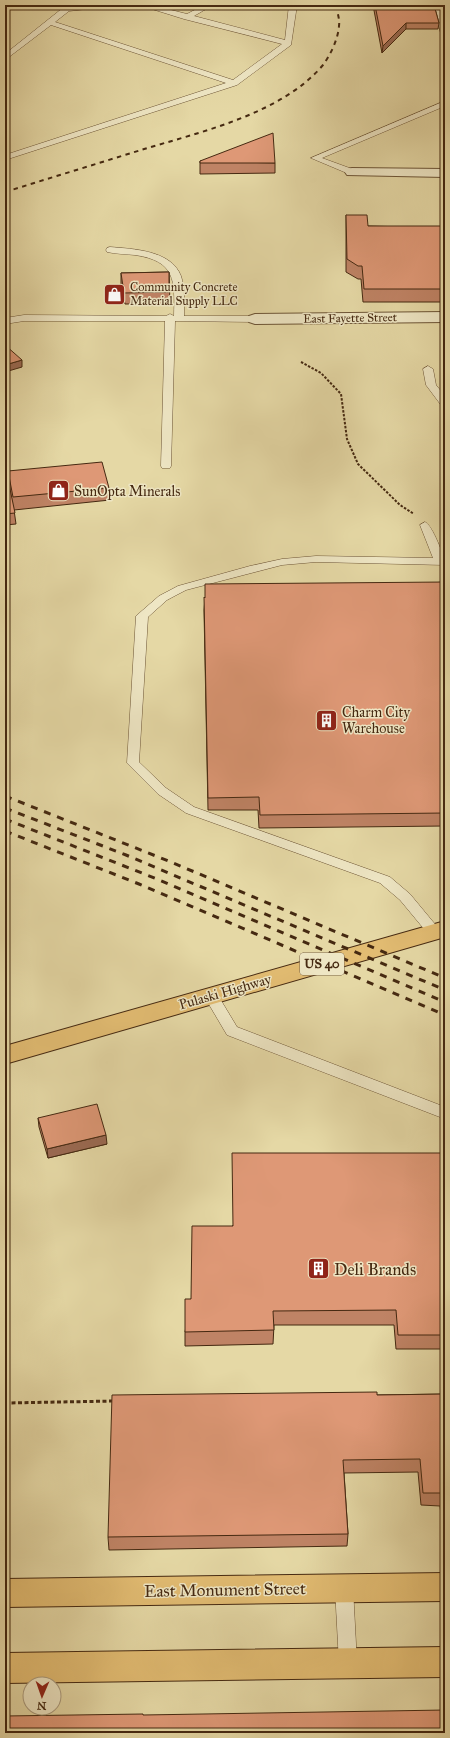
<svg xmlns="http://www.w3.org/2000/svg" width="450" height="1738" viewBox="0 0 450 1738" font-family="'IM FELL Great Primer',serif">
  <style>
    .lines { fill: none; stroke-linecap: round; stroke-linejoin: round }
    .service-casing { stroke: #6d5536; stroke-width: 1 }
    .minor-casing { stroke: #6d5536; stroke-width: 2 }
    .primary-casing { stroke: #452911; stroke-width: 2 }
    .path-far1 { stroke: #452911; stroke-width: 2; stroke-dasharray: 2.5 1.5; stroke-linecap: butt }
    .path { stroke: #452911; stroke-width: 3; stroke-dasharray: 4 2.5; stroke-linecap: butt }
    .service { fill: #eee6c4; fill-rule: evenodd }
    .minor { fill: #eee6c4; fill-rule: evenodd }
    .primary { fill: #e2bc72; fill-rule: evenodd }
    .rail-far1 { stroke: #452911; stroke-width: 2; stroke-dasharray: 4.5 4.5; stroke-linecap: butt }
    .rail { stroke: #452911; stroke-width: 3; stroke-dasharray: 7 7; stroke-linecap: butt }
    .wall { fill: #bf8365; stroke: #452911 }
    .shaded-wall { fill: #9b6a53; stroke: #452911 }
    .building { fill: #de9876; stroke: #452911 }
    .labels { text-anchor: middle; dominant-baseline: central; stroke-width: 3; stroke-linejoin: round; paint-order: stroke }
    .far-poi-label { font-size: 12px; fill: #452911; stroke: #eee6c4; text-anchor: start }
    .far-street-label { font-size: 12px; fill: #452911; stroke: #eee6c4 }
    .shield { fill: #eee6c4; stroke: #786247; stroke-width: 1 }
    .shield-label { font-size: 13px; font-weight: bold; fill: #452911 }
    .poi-label { font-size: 14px; fill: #452911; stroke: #eee6c4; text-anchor: start }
    .street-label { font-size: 14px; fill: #452911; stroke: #eee6c4 }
    .near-poi-label { font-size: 17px; fill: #452911; stroke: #eee6c4; text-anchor: start }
    .near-street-label { font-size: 17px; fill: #452911; stroke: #eee6c4 }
  </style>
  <rect width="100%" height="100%" fill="#e5d8a5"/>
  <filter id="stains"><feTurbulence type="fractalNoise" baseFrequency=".005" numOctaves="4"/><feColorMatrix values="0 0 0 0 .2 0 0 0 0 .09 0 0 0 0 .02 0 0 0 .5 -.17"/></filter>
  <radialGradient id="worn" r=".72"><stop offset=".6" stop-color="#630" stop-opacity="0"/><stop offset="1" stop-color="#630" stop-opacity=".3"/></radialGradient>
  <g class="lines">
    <defs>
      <g id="service">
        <path d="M84,5H108L104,7L69,11L55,22L233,80L282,44L184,19L139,5H151L187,14L204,5H213L194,16L285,40L289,5H297L291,45L237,85L5,160V155L226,83L51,25L5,60V54L64,7Z"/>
        <path d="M433,5H441L445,20V35L441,33Z"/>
        <path d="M445,101V106L322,158L355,170L356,172L355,174H349L311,158Z"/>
        <path d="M110,247C133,249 171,250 181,276C185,288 184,303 184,316H255L260,319L255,322L175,321L171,466L170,468H162L161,466L165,321H24L5,324V318L24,315L166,316L170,314L174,316C175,281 176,261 135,255C126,254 116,254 107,252L106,250L107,248Z"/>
        <path d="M428,366L433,369L436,385L445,396V406L441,405L426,385L423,369Z"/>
        <path d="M425,522C432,524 445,558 445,565L316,562L282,565L186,590L167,600L148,617L139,762L166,788L194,807L390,877L410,894L439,929L441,932L439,935L434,937L429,935L400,900L380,883L186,813L158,794L127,763L136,616L159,596L178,586L250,566L282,559L316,556L433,558L420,525Z"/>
        <path d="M211,991L216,992L237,1027L445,1107V1119L227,1035L204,996L206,992Z"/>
        <path d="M344,1580L350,1582L353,1588L357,1663L354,1669L348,1672L342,1669L339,1663L335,1588L338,1582Z"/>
      </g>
      <g id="minor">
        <path d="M352,168L445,169V177L347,175L345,172L347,169Z"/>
        <path d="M445,312V322L255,324L249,322L247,319L249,316L255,314Z"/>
      </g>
      <g id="primary">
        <path d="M445,921V937L5,1064V1046Z"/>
        <path d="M445,1573V1601L5,1607V1579Z"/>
        <path d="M445,1647V1677L5,1683V1653Z"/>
      </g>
    </defs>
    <use href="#service" class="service-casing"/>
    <use href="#minor" class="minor-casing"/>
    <use href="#primary" class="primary-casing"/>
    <path class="path-far1" d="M301,362L321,373L341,394L347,439L358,464L400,505L414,514"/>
    <path class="path" d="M5,1403L115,1401"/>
    <use href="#service" class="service"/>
    <use href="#minor" class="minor"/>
    <use href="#primary" class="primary"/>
    <path class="rail-far1" d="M5,192C50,178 96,164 141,150C200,132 282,114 323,65C331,54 338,39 339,26C340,19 337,12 336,5"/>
    <g class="rail">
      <path d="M5,796L171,862L445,978"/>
      <path d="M5,808L126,855L445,990"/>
      <path d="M5,819L157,879L445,1002"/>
      <path d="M5,831L139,884L445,1015"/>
    </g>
  </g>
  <g class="wall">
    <path d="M373,5H434L439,23L438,29H406L382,53Z"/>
    <path d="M443,5H445V14Z"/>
    <path d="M200,161L275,163V173L200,174Z"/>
    <path d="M346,215L368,226L445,228V302H363L361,279H358L346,272Z"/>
    <path d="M169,272L170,304H125L121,284V273Z"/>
    <path d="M8,471L109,488L110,500L14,510L16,524L5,525V490L10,489L9,483Z"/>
    <path d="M445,582V826L259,828L258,810H208L204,610L205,598Z"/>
    <path d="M38,1118L107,1144L48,1158L39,1127Z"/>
    <path d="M445,1153V1349H396L394,1325H274L273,1344L185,1346V1332L191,1299L232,1226Z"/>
    <path d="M445,1394V1541H444L440,1506L421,1505L418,1472L344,1473L348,1534L347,1546L109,1550L108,1537L377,1395Z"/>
  </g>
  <g class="shaded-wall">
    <path d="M406,23V29L382,53L383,46Z"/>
    <path d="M22,360V367L5,372V365Z"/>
    <path d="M106,1135L107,1144L48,1158L47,1149Z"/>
  </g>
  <g class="building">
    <path d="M375,5H434L439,23H406L383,46Z"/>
    <path d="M273,133L275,163H200V161Z"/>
    <path d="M346,215H367L368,226H444V228H445V289H364L362,266H358L347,259Z"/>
    <path d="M169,272V292L124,293L121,273Z"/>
    <path d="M5,345L22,360L5,365Z"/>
    <path d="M102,462L109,488L13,497L8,471Z"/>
    <path d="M10,489L15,513L5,514V490Z"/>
    <path d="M445,582V813L260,815L259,797L208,798L204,597L205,598V584Z"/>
    <path d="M97,1104L106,1135L47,1149L38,1118Z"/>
    <path d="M232,1153H445V1335H398L396,1310L273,1311L274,1330L185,1332V1299H191L192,1226H233Z"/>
    <path d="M377,1392V1395L445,1394V1525L442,1493H423L420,1459L343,1460L348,1534L108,1537L112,1395Z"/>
    <path d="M445,1710V1733H5V1711V1716L143,1714V1715Z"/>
  </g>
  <defs>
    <symbol id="shop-square" viewBox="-11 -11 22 22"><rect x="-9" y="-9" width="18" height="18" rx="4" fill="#8f2418" stroke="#eee6c4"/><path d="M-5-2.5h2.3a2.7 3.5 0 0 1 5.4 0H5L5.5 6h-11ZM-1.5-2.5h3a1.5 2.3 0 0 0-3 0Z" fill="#fff"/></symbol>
    <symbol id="building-square" viewBox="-11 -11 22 22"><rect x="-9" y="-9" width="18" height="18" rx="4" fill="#8f2418" stroke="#eee6c4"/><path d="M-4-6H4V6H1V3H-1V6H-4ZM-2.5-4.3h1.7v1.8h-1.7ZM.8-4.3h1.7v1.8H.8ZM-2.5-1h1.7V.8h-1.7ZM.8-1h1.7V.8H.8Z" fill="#fff"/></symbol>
  </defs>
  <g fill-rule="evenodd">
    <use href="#shop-square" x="102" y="282" width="25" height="25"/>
    <use href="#shop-square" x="46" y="478" width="25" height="25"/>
    <use href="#building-square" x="314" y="708" width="25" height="25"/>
    <use href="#building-square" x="306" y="1256" width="25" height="25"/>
  </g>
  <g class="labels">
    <g class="far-poi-label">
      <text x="130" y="287">Community Concrete<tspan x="130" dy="14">Material Supply LLC</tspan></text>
    </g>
    <g class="far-street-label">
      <text transform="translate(350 318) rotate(-1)">East Fayette Street</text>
    </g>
    <rect class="shield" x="300" y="953" width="44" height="22" rx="3"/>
    <g class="shield-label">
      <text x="322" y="964">US 40</text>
    </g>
    <g class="poi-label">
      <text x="74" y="491">SunOpta Minerals</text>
      <text x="342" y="712">Charm City<tspan x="342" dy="16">Warehouse</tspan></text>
    </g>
    <g class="street-label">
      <text transform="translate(225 992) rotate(-16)">Pulaski Highway</text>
    </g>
    <g class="near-poi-label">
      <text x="334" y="1269">Deli Brands</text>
    </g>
    <g class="near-street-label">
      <text transform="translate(225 1590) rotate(-1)">East Monument Street</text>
    </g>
  </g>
  <rect width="450" height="1738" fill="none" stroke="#e5d8a5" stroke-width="20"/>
  <rect x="6" y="6" width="438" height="1726" fill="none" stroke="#452911" stroke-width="2"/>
  <rect x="10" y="10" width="430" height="1718" fill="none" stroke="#452911"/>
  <g transform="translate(42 1696) rotate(182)"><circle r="19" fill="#eee6c4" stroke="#aa9a7c"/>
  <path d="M0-3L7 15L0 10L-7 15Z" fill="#8f2418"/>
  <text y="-6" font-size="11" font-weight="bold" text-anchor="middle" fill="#452911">N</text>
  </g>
  <rect width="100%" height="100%" filter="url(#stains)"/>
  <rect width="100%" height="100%" fill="url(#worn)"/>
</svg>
